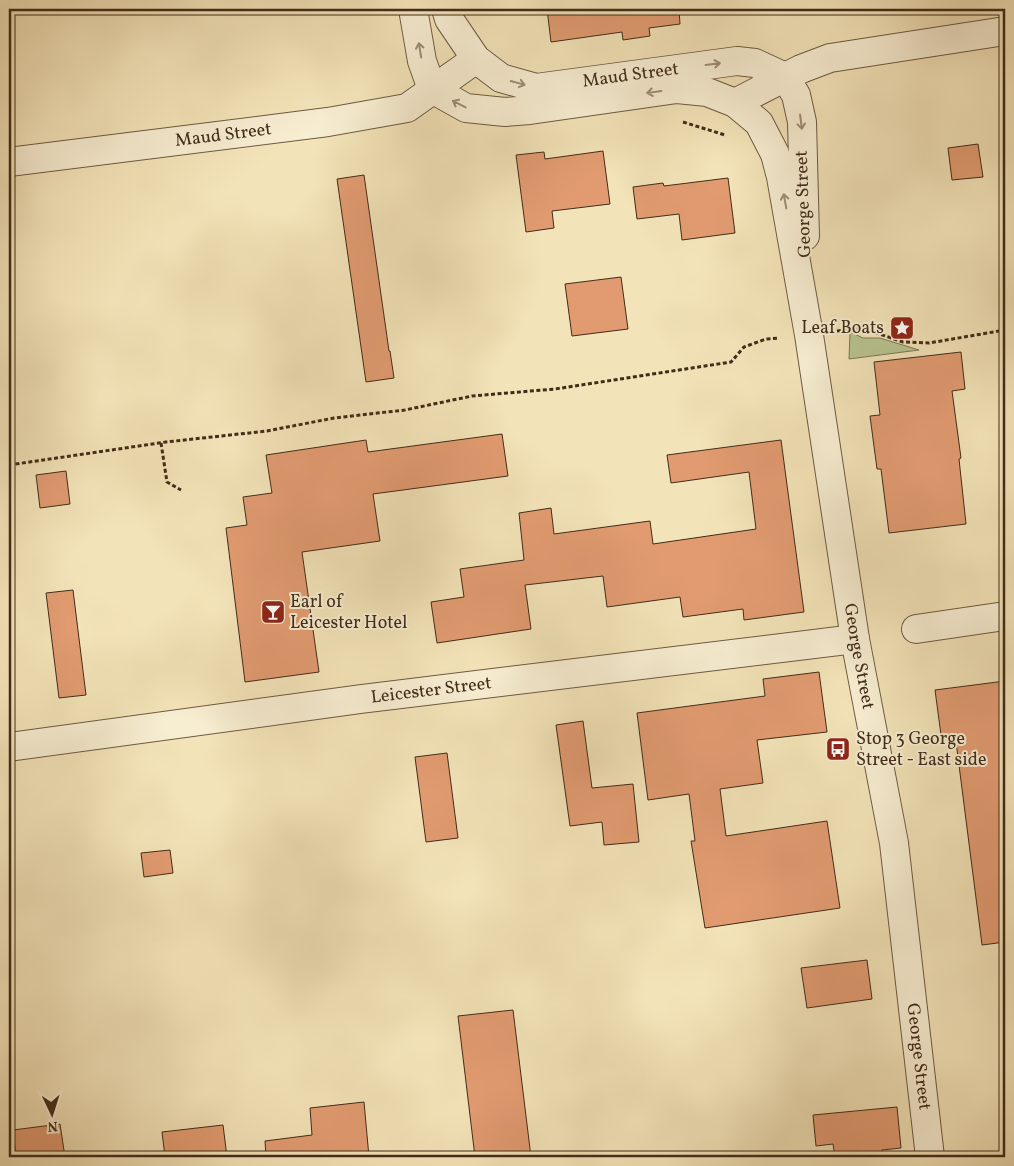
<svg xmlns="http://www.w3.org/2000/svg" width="1014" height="1166" viewBox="0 0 1014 1166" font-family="Vollkorn,serif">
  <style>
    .green { fill: #b8c491; stroke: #7c7855 }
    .building { fill: #e29b71; stroke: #412c19 }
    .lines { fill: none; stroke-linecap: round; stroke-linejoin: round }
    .minor-casing { stroke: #6e5a41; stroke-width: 30 }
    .tertiary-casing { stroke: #6e5a41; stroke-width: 30 }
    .path { stroke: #412c19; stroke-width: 3; stroke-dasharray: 4 2.5; stroke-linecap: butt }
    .minor { stroke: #f7edd1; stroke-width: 28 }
    .tertiary { stroke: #f7edd1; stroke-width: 28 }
    .oneway { stroke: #9c8c75 }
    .labels { text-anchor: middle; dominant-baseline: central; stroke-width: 4; stroke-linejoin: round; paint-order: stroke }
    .street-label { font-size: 18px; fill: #412c19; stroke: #f7edd1 }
    .poi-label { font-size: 18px; fill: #412c19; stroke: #f7edd1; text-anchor: start }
  </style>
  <rect width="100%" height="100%" fill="#f3e3b8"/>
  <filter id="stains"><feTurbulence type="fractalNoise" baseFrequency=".004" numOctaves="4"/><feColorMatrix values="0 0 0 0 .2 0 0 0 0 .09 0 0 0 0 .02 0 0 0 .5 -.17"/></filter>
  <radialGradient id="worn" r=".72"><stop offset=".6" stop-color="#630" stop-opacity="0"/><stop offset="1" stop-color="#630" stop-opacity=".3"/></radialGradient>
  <path class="green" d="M850,332L863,338H880L919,350L849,359Z"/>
  <g class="building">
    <path d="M547,9H679L680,24L649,28L650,36L623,40L622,32L551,42Z"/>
    <path d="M978,144L983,177L952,180L948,148Z"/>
    <path d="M603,151L610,204L552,211L554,228L526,232L516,155L544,152L545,159Z"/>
    <path d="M364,175L389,351H390L394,378L366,382L337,179Z"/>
    <path d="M728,178L735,233L682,240L679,214L637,219L633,187L663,183L664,186Z"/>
    <path d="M621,277L628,329L572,336L565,284Z"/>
    <path d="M961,352L965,389L952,391L961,458L959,459L966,524L889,533L881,469H877L870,416L880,415L874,362Z"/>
    <path d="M502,434L508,476L373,494L380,541L302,552L319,672L245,682L226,528L247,525L243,497L272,493L266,455L366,440L368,452Z"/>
    <path d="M781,440L804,612L744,620L743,609L683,617L680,597L607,607L603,576L525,585L531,629L437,643L431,602L464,597L460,569L524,560L519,513L551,508L554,534L650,521L653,544L756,529L749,472L671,483L667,455Z"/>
    <path d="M66,471L70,504L40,508L36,475Z"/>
    <path d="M73,590L86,695L59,698L46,593Z"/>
    <path d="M819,672L827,732L757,740L763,783L720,789L726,836L827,821L840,908L705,928L691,841H695L689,794L648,800L637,713L765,696L763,679Z"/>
    <path d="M1005,681V727L1000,728L1005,771V942L982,945L955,734L941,735L935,690Z"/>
    <path d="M583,721L592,788L633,784L639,842L604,845L602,822L570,826L556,725Z"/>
    <path d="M447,753L458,838L426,842L415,757Z"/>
    <path d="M170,850L173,873L144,877L141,853Z"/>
    <path d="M867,960L872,999L807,1008L801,968Z"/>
    <path d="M513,1010L531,1157H475L458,1016Z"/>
    <path d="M364,1102L369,1157H266L265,1141L312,1135L310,1108Z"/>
    <path d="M897,1107L901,1148L882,1150L883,1157H835L833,1144L816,1146L813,1115Z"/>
    <path d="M60,1124L65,1157H16L13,1130Z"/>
    <path d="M223,1125L227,1157H165L162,1132Z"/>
  </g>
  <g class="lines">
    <defs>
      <g id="minor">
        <path d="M735,103L801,69L830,58L1005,31"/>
        <path id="s1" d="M9,162L328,122L407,108L476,59"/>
        <path d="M916,629L1005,616"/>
        <path id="s2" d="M9,747L361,699L855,639"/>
      </g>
      <g id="tertiary">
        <path id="s3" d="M413,9L422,61L432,89L466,108L505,112L530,110L677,89L707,92L735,103L759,123L775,154L781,177L809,335L855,639L894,843L930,1157"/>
        <path id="s4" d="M446,9L449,19L476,59L501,78L536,88L737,61L755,63L785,77L796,95L802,122L805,236"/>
      </g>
    </defs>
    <use href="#minor" class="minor-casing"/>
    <use href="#tertiary" class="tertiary-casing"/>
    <g class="path">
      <path d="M683,122L725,135"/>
      <path d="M837,331L862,328L903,342L929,343L1005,330"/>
      <path d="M161,443L167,482L181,490"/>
      <path d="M9,465L166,442L267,431L334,418L405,410L472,396L555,389L731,362L744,347L766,339L779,338"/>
      <path d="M964,1155L1000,1157"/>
    </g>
    <use href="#minor" class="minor"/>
    <use href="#tertiary" class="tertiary"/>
  </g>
  <defs><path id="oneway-shaft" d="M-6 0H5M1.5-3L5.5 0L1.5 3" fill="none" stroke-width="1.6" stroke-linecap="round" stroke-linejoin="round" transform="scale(1.25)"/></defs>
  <g class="oneway">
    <use href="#oneway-shaft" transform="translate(420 50) rotate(-99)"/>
    <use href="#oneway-shaft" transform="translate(713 64) rotate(-7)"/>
    <use href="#oneway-shaft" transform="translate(518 83) rotate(15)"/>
    <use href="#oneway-shaft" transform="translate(654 92) rotate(172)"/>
    <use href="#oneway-shaft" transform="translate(459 104) rotate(-153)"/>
    <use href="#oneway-shaft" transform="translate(801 122) rotate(83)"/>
    <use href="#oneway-shaft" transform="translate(785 201) rotate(-100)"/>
  </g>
  <defs>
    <symbol id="sight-square" viewBox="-11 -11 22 22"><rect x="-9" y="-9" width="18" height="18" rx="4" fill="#8f2418" stroke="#f7edd1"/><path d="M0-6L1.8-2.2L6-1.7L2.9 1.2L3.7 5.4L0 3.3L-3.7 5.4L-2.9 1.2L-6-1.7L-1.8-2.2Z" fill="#fff"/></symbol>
    <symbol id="bar-square" viewBox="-11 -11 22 22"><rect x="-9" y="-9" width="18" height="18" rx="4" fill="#8f2418" stroke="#f7edd1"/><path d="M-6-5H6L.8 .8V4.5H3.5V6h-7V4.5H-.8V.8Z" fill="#fff"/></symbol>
    <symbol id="bus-square" viewBox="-11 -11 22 22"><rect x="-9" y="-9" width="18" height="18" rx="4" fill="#8f2418" stroke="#f7edd1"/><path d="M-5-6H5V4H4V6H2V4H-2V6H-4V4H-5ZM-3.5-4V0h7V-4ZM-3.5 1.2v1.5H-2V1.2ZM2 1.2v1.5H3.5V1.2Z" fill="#fff"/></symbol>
  </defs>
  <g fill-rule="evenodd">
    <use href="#sight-square" x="888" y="314" width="28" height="28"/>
    <use href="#bar-square" x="259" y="598" width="28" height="28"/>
    <use href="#bus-square" x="824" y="735" width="28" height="28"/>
  </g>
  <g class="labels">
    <g class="street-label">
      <text stroke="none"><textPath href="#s4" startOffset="222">Maud Street</textPath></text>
      <text stroke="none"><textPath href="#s1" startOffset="216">Maud Street</textPath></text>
      <text transform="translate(804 204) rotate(-92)">George Street</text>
      <text stroke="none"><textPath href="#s3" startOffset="970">George Street</textPath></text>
      <text stroke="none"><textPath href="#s2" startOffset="426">Leicester Street</textPath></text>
      <text stroke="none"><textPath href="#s3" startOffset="1375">George Street</textPath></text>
    </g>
    <g class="poi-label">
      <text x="884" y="328" text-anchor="end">Leaf Boats</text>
      <text x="290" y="602">Earl of<tspan x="290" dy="21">Leicester Hotel</tspan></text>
      <text x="856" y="739">Stop 3 George<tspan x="856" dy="21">Street - East side</tspan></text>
    </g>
  </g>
  <rect width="1014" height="1166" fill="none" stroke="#f3e3b8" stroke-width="30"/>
  <rect x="10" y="10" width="994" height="1146" fill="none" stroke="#412c19" stroke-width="2.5"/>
  <rect x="15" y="15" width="984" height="1136" fill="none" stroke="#412c19"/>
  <g transform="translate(52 1114) rotate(176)" stroke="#f7edd1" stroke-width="4" paint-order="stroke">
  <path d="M0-4L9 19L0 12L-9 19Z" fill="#412c19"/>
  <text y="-8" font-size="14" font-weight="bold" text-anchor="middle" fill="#412c19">N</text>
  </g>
  <rect width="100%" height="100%" filter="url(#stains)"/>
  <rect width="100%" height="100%" fill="url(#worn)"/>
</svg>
